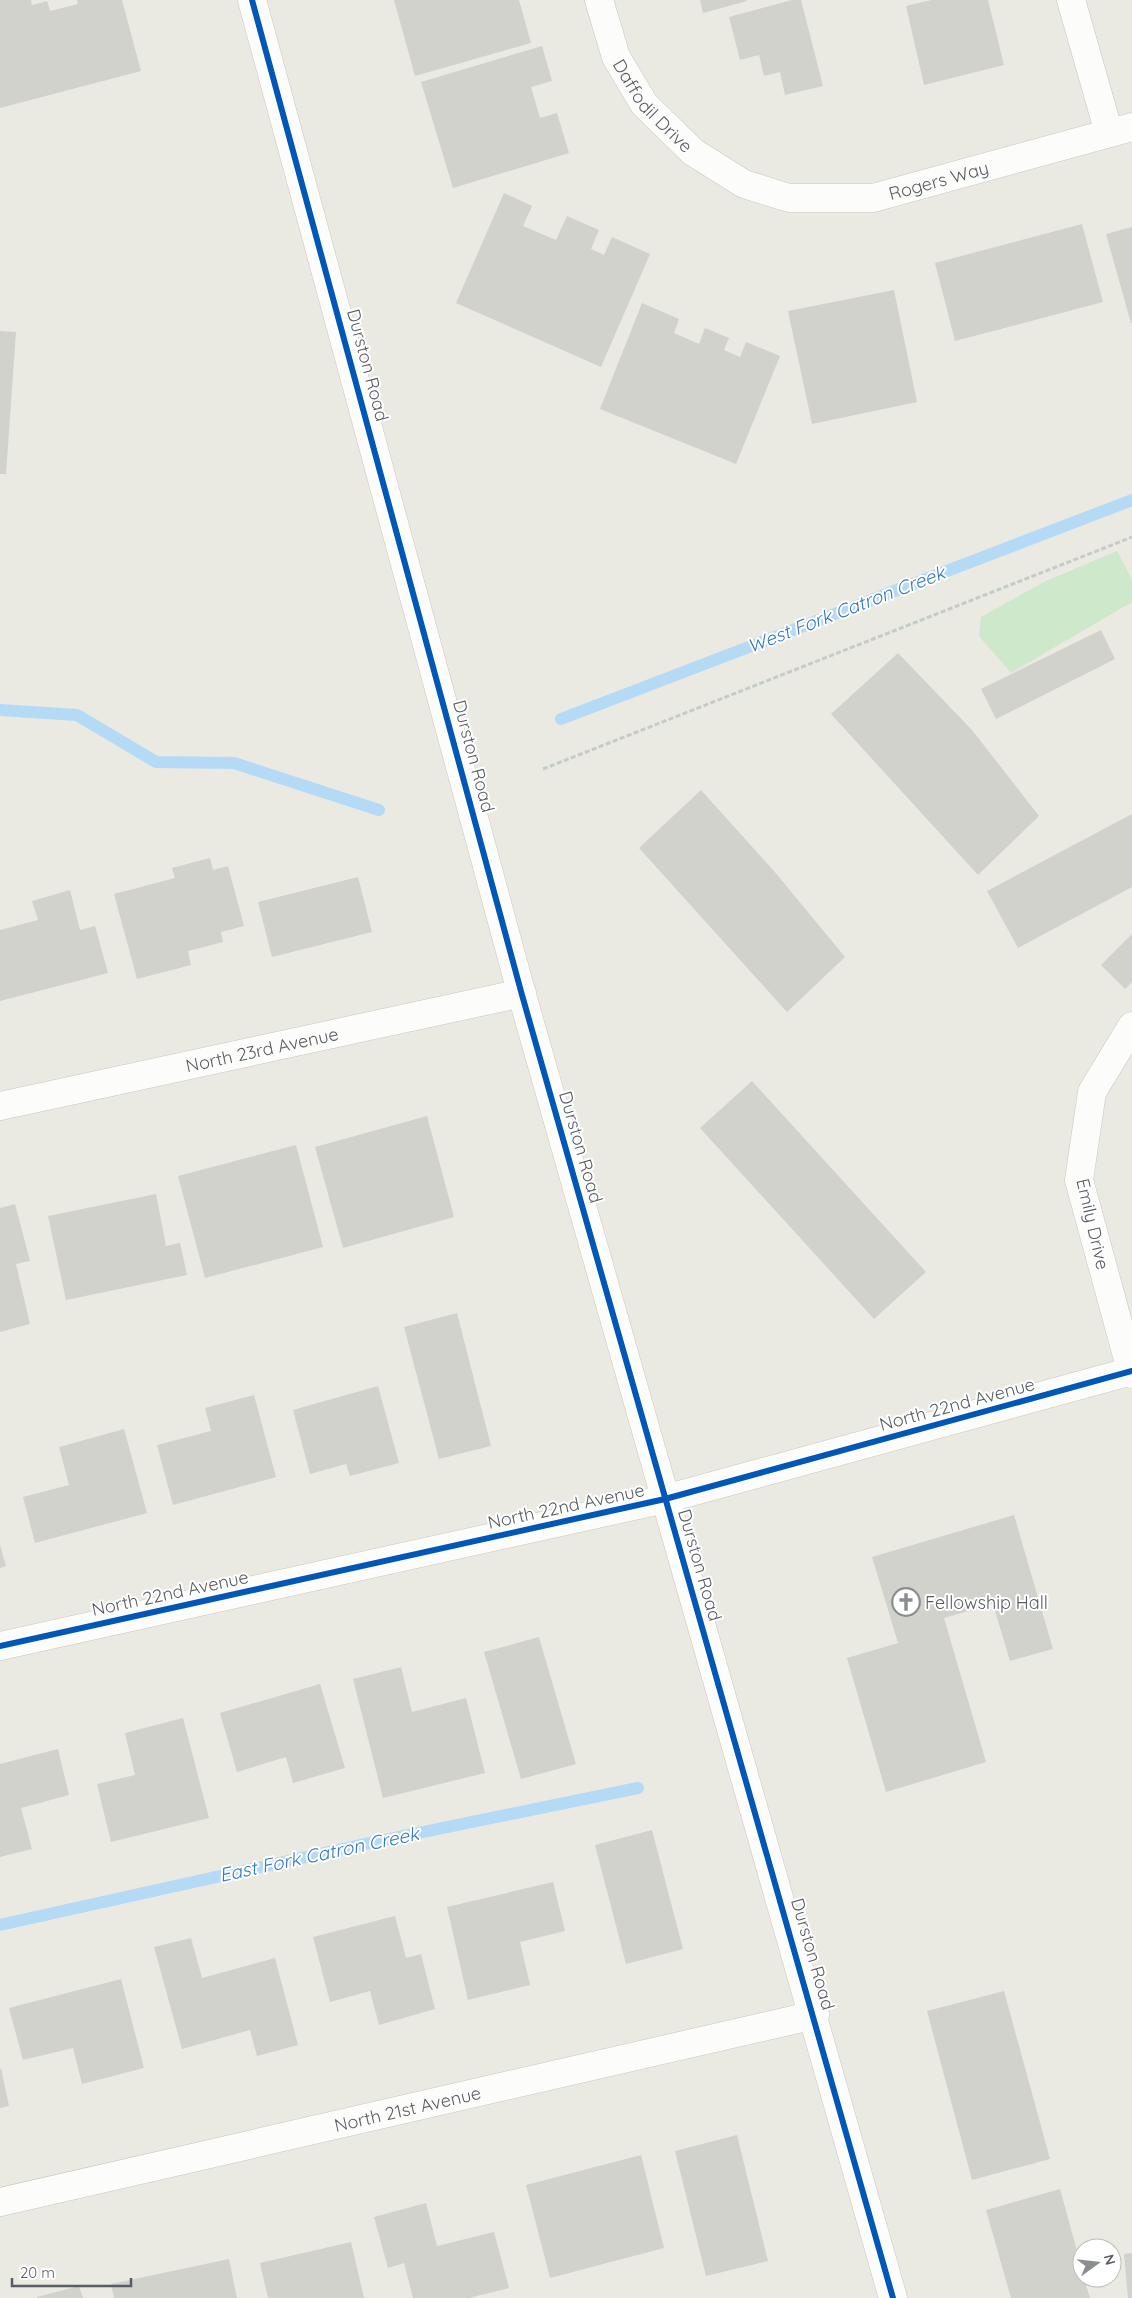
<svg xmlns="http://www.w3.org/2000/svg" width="1132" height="2298" viewBox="0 0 1132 2298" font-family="Quicksand,sans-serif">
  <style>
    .green { fill: #cee8cb }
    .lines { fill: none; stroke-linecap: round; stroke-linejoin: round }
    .stream { stroke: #b5daf6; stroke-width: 12 }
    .building { fill: #d2d2cd }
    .street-casing { stroke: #c6c7c5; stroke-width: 29 }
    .secondary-casing { stroke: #c7c8c6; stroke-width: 29 }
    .path { stroke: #c5ccc8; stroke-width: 3; stroke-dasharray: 5 2.5; stroke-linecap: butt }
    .street { stroke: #fcfcfb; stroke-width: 28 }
    .secondary { stroke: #fcfcfb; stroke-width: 28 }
    .cycleway-casing { stroke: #fff; stroke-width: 9 }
    .cycleway { stroke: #0057b8; stroke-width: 6 }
    .labels { text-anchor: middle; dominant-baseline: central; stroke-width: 4; stroke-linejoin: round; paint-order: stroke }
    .street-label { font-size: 18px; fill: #585d62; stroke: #fff }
    .poi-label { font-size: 18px; fill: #585d62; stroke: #fff; text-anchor: start }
    .water-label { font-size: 19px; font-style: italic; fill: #3277c5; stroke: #fff }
  </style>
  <rect width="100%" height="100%" fill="#eae9e2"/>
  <path class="green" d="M1117,551L1132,580V602L1011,673L979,636L981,617L1046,581Z"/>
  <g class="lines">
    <g class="stream">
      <path d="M0,710L77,715L156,762L234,763L379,810"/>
      <path d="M561,719L1132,500"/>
      <path d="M0,1925L360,1845L638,1788"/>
    </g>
  </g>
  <g class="building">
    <path d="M0,0H31L32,5L47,1L50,11L78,4L77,0H122L141,71L0,108Z"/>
    <path d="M394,0H519L531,43L415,76Z"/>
    <path d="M700,0H746L747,1L703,13Z"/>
    <path d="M792,0H801L823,86L785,95L780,72L764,76L759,55L740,60L729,17Z"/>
    <path d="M931,0H988L1004,65L924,85L906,6Z"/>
    <path d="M542,46L552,81L531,87L540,118L557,113L569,153L453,188L421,82Z"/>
    <path d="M504,193L532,206L523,226L556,240L567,216L599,230L591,249L604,255L612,237L650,254L601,367L456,303Z"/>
    <path d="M1082,224L1103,302L955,341L935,263Z"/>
    <path d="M1132,227V323H1131L1106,234Z"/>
    <path d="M894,290L917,402L812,424L788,311Z"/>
    <path d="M642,303L679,319L674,333L699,344L705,328L729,338L724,350L740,357L746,342L780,356L736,464L600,409Z"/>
    <path d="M0,331L16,332L6,474H0Z"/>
    <path d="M1101,630L1115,659L996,719L981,689Z"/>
    <path d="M898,653L972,730L1039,816L978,875L831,714Z"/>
    <path d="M701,790L774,871L845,957L787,1012L639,848Z"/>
    <path d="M1132,814V887L1018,948L987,891Z"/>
    <path d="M210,858L213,870L228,866L244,926L221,932L223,942L188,951L191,965L137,979L114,894L175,878L172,868Z"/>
    <path d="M358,877L372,932L272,957L258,902Z"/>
    <path d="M70,890L80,930L95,926L108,973L0,1001V930L38,920L32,901Z"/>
    <path d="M1132,934V982L1125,989L1101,965Z"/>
    <path d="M752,1081L926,1272L874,1319L700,1128Z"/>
    <path d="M427,1116L454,1217L343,1248L315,1147Z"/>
    <path d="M296,1145L323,1247L205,1278L178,1176Z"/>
    <path d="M156,1194L166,1246L180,1243L187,1275L66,1300L48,1216Z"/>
    <path d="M15,1204L30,1261L16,1264L30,1324L0,1332V1208Z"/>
    <path d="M457,1313L491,1446L439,1459L404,1327Z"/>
    <path d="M378,1386L399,1463L350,1476L346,1464L310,1474L293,1410Z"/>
    <path d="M254,1395L276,1477L173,1505L157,1445L211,1431L205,1408Z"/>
    <path d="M124,1429L147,1513L35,1543L23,1497L69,1485L59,1447Z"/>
    <path d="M1014,1515L1053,1649L1010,1661L993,1604L944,1618L986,1762L886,1792L847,1658L898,1643L872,1557Z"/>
    <path d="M0,1545L6,1566L0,1568Z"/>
    <path d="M539,1637L576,1764L521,1779L484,1652Z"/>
    <path d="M401,1667L412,1712L466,1698L485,1773L383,1798L353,1679Z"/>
    <path d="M320,1684L345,1768L293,1783L286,1757L237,1772L220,1713Z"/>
    <path d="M183,1718L209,1818L111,1842L97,1784L135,1775L125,1733Z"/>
    <path d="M58,1749L69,1795L21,1808L32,1849L0,1857V1764Z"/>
    <path d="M652,1830L683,1949L626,1964L595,1845Z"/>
    <path d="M553,1882L565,1931L520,1942L530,1985L468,2000L447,1907Z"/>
    <path d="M395,1916L406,1958L421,1954L435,2009L379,2025L370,1991L330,2002L313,1937Z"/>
    <path d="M191,1938L202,1978L275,1958L298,2045L257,2056L250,2030L182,2049L154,1947Z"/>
    <path d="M121,1979L144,2068L82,2084L73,2048L23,2060L9,2008Z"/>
    <path d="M1004,1991L1050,2159L972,2180L927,2011Z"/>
    <path d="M1,2068L9,2106L0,2108V2069Z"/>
    <path d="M737,2135L768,2261L706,2276L675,2151Z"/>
    <path d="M641,2155L664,2248L550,2278L526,2185Z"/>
    <path d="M1060,2189L1082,2269V2278H1084L1090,2298H1011L986,2210Z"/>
    <path d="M426,2203L437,2246L494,2232L509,2288L469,2298H413L404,2263L388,2268L374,2217Z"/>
    <path d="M351,2242L364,2298H268L260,2263Z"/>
    <path d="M1132,2253V2298H1128L1124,2254Z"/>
    <path d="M229,2259L237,2298H114L111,2284Z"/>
    <path d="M79,2286L83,2298H37V2297Z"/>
  </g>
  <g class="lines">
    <defs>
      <g id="street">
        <path id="s1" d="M599,0L616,57L644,104L693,152L744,184L789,198H873L1132,127"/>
        <path d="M1071,0L1109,133"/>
        <path d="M1132,1026L1092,1092L1079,1180L1132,1374"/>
        <path id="s2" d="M0,1106L522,993"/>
        <path d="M0,1646L665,1499L1132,1371"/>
        <path id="s3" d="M0,2202L815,2015"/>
      </g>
      <path id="secondary" d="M252,0C343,331 431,664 522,995C642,1430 773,1863 893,2298"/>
    </defs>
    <use href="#street" class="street-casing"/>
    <use href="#secondary" class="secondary-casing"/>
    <path class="path" d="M543,769L1132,537"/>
    <use href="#street" class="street"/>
    <use href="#secondary" class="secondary"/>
    <defs>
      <g id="cycleway">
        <path d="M252,0C343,331 431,664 522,995C642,1430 773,1863 893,2298"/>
        <path d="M0,1646L665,1499L1132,1371"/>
      </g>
    </defs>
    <use href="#cycleway" class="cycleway-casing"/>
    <use href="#cycleway" class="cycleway"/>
  </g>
  <defs>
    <symbol id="church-ring" viewBox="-11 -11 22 22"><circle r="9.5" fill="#fff" stroke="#8b8e8f" stroke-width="1.5"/><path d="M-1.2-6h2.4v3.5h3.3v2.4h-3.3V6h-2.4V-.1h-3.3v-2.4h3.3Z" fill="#8b8e8f"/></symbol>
  </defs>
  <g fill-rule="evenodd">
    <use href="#church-ring" x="890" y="1586" width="32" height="32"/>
  </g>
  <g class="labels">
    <g class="street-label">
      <text stroke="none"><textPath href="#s1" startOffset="121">Daffodil Drive</textPath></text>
      <text stroke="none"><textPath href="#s1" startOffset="442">Rogers Way</textPath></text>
      <text transform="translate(368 365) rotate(75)">Durston Road</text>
      <text transform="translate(474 756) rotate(75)">Durston Road</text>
      <text stroke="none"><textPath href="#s2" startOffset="268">North 23rd Avenue</textPath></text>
      <text transform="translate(581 1147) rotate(74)">Durston Road</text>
      <text transform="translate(1093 1224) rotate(77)">Emily Drive</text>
      <text transform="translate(957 1404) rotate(-15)">North 22nd Avenue</text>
      <text transform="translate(566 1506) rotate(-12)">North 22nd Avenue</text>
      <text transform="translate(700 1565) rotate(74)">Durston Road</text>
      <text transform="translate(170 1593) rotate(-12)">North 22nd Avenue</text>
      <text transform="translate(813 1954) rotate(74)">Durston Road</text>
      <text stroke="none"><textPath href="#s3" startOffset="418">North 21st Avenue</textPath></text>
    </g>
    <g class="poi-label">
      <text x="925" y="1602">Fellowship Hall</text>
    </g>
    <g class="water-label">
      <text transform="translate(846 609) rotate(-21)">West Fork Catron Creek</text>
      <text transform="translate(319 1854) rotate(-12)">East Fork Catron Creek</text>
    </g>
  </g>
  <g transform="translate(1097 2263) rotate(75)"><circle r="24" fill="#ffffff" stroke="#bcbec0"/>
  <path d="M0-4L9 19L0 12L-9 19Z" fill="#8b8e8f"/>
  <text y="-8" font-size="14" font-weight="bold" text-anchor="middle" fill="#585d62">N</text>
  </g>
  <path d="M12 2278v8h119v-8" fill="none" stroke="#585d62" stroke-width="2.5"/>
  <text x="20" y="2278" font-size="15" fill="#585d62" stroke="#ffffff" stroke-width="4" paint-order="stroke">20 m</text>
</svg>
